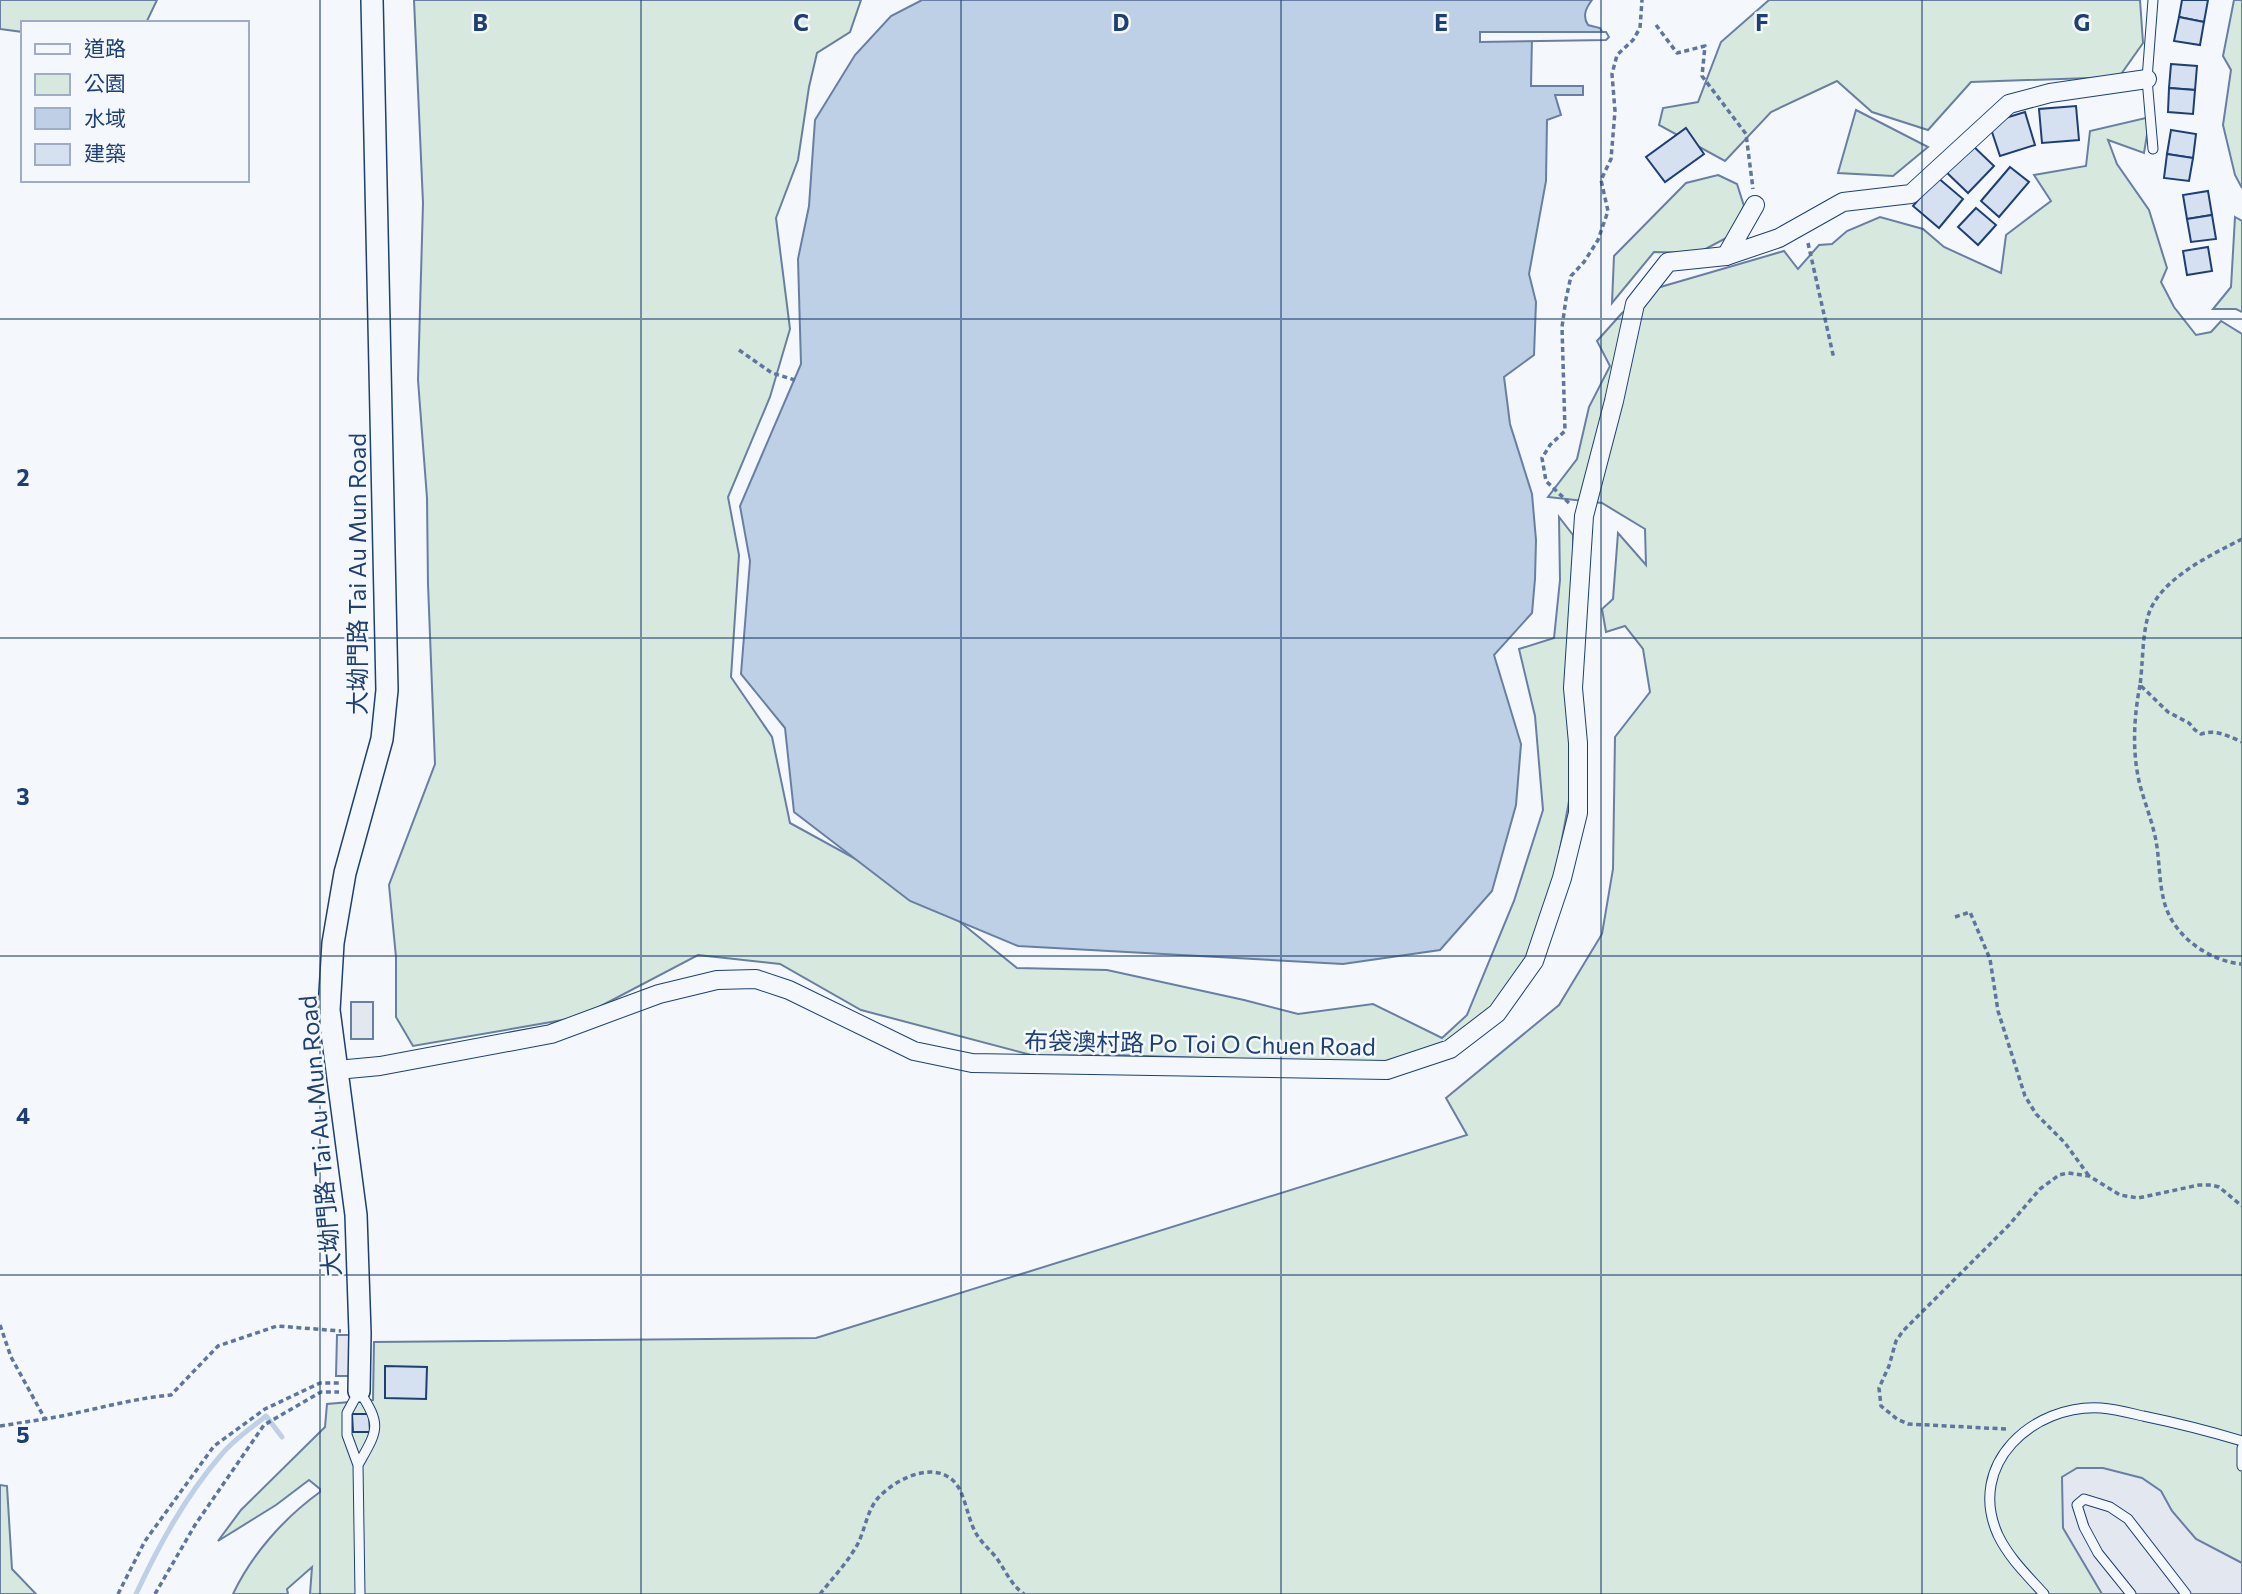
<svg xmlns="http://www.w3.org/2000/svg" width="2242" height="1594" viewBox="0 0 2242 1594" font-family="Commissioner,'Noto Sans TC',sans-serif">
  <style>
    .green { fill: #d7e8df; stroke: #687fa3; stroke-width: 2 }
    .parking { fill: #e3e8f0; stroke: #687fa3; stroke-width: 2 }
    .water { fill: #bed0e5; stroke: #687fa3; stroke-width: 2 }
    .pier { fill: #f4f7fb; stroke: #687fa3; stroke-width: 2 }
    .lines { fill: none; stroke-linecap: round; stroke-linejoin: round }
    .stream { stroke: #bed0e5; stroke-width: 5 }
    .building { fill: #d5e0f0; stroke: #1d3f73; stroke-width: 2 }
    .service-casing { stroke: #1d3f73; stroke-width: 11 }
    .minor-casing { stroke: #1d3f73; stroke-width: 20 }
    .tertiary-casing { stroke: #1d3f73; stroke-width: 24 }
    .path { stroke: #5e769c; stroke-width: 3.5; stroke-dasharray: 5 3.5; stroke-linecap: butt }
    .service { stroke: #f4f7fb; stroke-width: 9 }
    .minor { stroke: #f4f7fb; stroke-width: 18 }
    .tertiary { stroke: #f4f7fb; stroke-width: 21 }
    .grid { fill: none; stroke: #1d3f73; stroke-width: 2; stroke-opacity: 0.55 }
    .labels { text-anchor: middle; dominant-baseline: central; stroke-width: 5; stroke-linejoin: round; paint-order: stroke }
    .street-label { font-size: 24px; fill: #1d3f73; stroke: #f4f7fb }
    .grid-label { font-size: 23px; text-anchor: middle; font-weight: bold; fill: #1d3f73; stroke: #f4f7fb; stroke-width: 5; stroke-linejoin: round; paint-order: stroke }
  </style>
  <rect width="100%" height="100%" fill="#f4f7fb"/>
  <g class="green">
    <path d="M0,0H157L146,23H23V32L0,29Z"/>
    <path d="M414,0H861L850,32L817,53L809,87L798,160L776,218L790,329L770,397L728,497L739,555L731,677L772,737L790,823L938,904L1017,968L1107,970L1244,1000L1298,1014L1373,1004L1442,1038L1467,1015L1514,901L1543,810L1535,716L1519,649L1554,638L1560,580L1559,517L1573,535L1577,758L1541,952L1475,1035L1431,1062H1323L1116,1055L1035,1056L861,1010L780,964L698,955L580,1017L413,1046L396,1017V957L389,885L435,764L428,584L427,498L418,380L423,203Z"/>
    <path d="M1769,0H2140L2143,43L2119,77L1971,82L1928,130L1872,112L1837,81L1771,112L1725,161L1659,125L1663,108L1698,102L1721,42Z"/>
    <path d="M2234,0H2242V188L2235,175L2223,125L2231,70L2223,56Z"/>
    <path d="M1856,110L1928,147L1893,176L1838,173Z"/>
    <path d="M2150,117L2144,153L2108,140L2117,164L2149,210L2167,268L2161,282L2174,307L2196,335L2211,332L2221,321L2242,334V1594H310L312,1567L287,1589L288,1594H233C252,1554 284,1518 320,1492V1489L309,1480L276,1505L218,1541L241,1510L325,1427L327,1404L373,1400L374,1342L816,1338L1467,1135L1446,1098L1559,1005L1602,934L1613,869L1615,737L1650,692L1643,649L1625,626L1606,632L1602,609L1613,599L1618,533L1646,565L1645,529L1602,503L1548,497L1577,459L1589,407L1610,366L1597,341L1622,313L1657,288L1784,251L1798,269L1819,245L1832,244L1847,231L1880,217L1923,229L1944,247L2001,273L2006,235L2051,201L2034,175L2086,166L2090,131Z"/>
    <path d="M1718,175L1737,184L1744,206L1730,236L1698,253L1654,252L1612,303L1614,256L1686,183Z"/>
    <path d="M2235,217L2242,221V312L2236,309H2213L2231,287Z"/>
    <path d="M0,1485L7,1486L12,1569L36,1594H0Z"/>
  </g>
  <g class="parking">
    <rect x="351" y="1002" width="22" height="37"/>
    <path d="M337,1335H353L352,1376H336Z"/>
    <path d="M2077,1468H2103L2142,1478L2161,1491L2172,1511L2196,1539L2242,1563V1594H2102L2063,1528L2062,1477Z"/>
  </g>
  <path class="water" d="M922,0H1592C1586,8 1582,16 1588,25L1600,28L1605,37H1532L1531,86H1583V95H1555L1561,115L1547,120L1546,181L1529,274L1536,302L1534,355L1504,377L1510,424L1532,494L1536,540L1535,579L1532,613L1494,655L1521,744L1516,805L1492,891L1440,950L1343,964L1018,946L910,901L794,812L785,728L741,674L750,561L740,506L801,364L798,259L809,206L815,120L855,55L891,16Z"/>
  <path class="pier" d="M1480,32H1606L1609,37L1606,40L1480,42Z"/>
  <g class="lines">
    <path class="stream" d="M136,1594C159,1545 185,1497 221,1455C233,1440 251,1428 266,1416L282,1437"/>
  </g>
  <g class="building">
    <path d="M2182,0H2208L2204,22L2179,17Z"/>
    <path d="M2179,17L2204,22L2200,45L2174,41Z"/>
    <path d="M2171,64L2197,66L2195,90L2169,88Z"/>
    <path d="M2169,88L2195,90L2193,114L2168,112Z"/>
    <path d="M2076,106L2079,140L2042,143L2039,109Z"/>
    <path d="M2025,112L2035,145L2000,156L1989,123Z"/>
    <path d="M1686,128L1704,154L1665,182L1646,157Z"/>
    <path d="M2171,130L2196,134L2193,158L2167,154Z"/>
    <path d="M1970,143L1994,166L1968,193L1943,169Z"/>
    <path d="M2167,154L2193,158L2189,181L2164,178Z"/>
    <path d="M2010,167L2029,182L1999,217L1981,201Z"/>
    <path d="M1937,177L1963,199L1939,228L1913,206Z"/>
    <path d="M2208,191L2212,215L2187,219L2183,195Z"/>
    <path d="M1976,208L1996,225L1978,245L1958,227Z"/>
    <path d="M2212,215L2216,239L2191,242L2187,219Z"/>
    <path d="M2208,247L2212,271L2187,275L2183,251Z"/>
    <path d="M385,1366L427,1367L426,1399L385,1398Z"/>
    <path d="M352,1414H369L370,1432H353Z"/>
  </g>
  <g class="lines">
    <defs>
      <g id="service">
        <path d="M2153,149L2147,79L2153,0"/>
        <path d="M2242,1448V1466"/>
        <path d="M358,1465C377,1431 383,1426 359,1391L347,1413V1435L358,1465L360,1594"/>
        <path d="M2044,1594C2027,1575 2009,1558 1998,1535C1966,1464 2033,1404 2101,1408C2115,1409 2130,1413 2143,1416C2177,1423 2209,1431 2242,1441"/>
        <path d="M2131,1594L2098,1553L2084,1527L2077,1505L2084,1499L2110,1507L2128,1519L2186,1594"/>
      </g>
      <g id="minor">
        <path d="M1726,256L1755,205"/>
        <path d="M337,1070L380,1066L551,1034L659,994L717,980L756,979L789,990L914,1051L972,1063L1387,1070L1450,1049L1497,1013L1534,961L1562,878L1578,813V743L1573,688L1584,516L1614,401L1635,304L1668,262L1726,256L1779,238L1843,202L1911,194L2009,104L2050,93L2147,79"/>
      </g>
      <path id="tertiary" d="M359,1391L360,1333L356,1215L329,1010L333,943L345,873L382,739L387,690L372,0"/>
    </defs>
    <use href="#service" class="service-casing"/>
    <use href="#minor" class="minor-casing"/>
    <use href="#tertiary" class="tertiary-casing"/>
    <g class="path">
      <path d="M1656,25L1677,53L1705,46L1702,76L1746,134L1753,189"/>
      <path d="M1808,243L1834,359"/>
      <path d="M739,350L772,373L795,380"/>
      <path d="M1569,503L1546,481L1542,458L1550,445L1565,431L1562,327L1566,299L1571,276L1584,262L1598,240L1608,211L1601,180L1611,159L1615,111L1612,74L1617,55L1633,40L1640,28L1642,0"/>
      <path d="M2242,539C2211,555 2159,579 2148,616C2142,638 2143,663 2140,685L2168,712L2189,723L2195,730L2201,734C2216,729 2228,736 2242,742"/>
      <path d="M2140,685C2134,716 2132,750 2139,781C2143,798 2150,815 2154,832C2160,854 2158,878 2164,901C2172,935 2208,961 2242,964"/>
      <path d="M1955,917L1970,912L1990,959L1998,1011L2025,1096L2036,1114L2065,1143L2089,1176"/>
      <path d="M0,1325L11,1357L45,1419C87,1412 128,1399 171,1395L218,1346L277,1326L341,1331"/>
      <path d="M0,1426L45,1419"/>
      <path d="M2006,1429L1908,1424L1897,1419L1881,1406L1879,1388L1889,1366L1896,1341L1903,1331L2009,1225L2040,1189L2059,1175L2068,1173L2089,1176L2120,1195L2138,1198L2199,1185H2211L2219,1187L2242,1206"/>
      <path d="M118,1594L145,1541L214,1446L265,1409L320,1383H340"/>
      <path d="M155,1594L195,1525L264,1425L321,1392H339"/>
      <path d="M820,1594C832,1579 846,1564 856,1547C865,1532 866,1512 878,1498C897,1477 942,1456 960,1490C967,1505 969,1522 977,1535C982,1543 989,1549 995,1556C1005,1569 1010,1584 1024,1594"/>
    </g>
    <use href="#service" class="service"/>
    <use href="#minor" class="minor"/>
    <use href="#tertiary" class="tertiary"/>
  </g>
  <path class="grid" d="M320,0V1594M641,0V1594M961,0V1594M1281,0V1594M1601,0V1594M1922,0V1594M0,319H2242M0,638H2242M0,956H2242M0,1275H2242"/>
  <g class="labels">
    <g class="street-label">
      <text transform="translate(356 574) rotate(-90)">大坳門路 Tai Au Mun Road</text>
      <text transform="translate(1200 1043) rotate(1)">布袋澳村路 Po Toi O Chuen Road</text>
      <text transform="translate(319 1136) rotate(-95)">大坳門路 Tai Au Mun Road</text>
    </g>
  </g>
  <g class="grid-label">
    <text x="480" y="31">B</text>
    <text x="801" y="31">C</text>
    <text x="1121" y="31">D</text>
    <text x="1441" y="31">E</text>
    <text x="1762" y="31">F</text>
    <text x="2082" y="31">G</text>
    <text x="23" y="486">2</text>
    <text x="23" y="805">3</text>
    <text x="23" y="1124">4</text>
    <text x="23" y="1443">5</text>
  </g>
  <rect x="21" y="21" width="228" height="161" fill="#f4f7fb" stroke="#9eadc5" stroke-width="2"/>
  <rect x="35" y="44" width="35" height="10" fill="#f4f7fb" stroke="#9eadc5" stroke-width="2"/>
  <text x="84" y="56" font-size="21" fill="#1d3f73">道路</text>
  <rect x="35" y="74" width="35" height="21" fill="#d7e8df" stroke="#9eadc5" stroke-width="2"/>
  <text x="84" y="91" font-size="21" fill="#1d3f73">公園</text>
  <rect x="35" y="108" width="35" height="21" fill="#bed0e5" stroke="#9eadc5" stroke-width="2"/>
  <text x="84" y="126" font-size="21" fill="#1d3f73">水域</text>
  <rect x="35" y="144" width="35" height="21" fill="#d5e0f0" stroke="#9eadc5" stroke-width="2"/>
  <text x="84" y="161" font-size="21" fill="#1d3f73">建築</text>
</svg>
